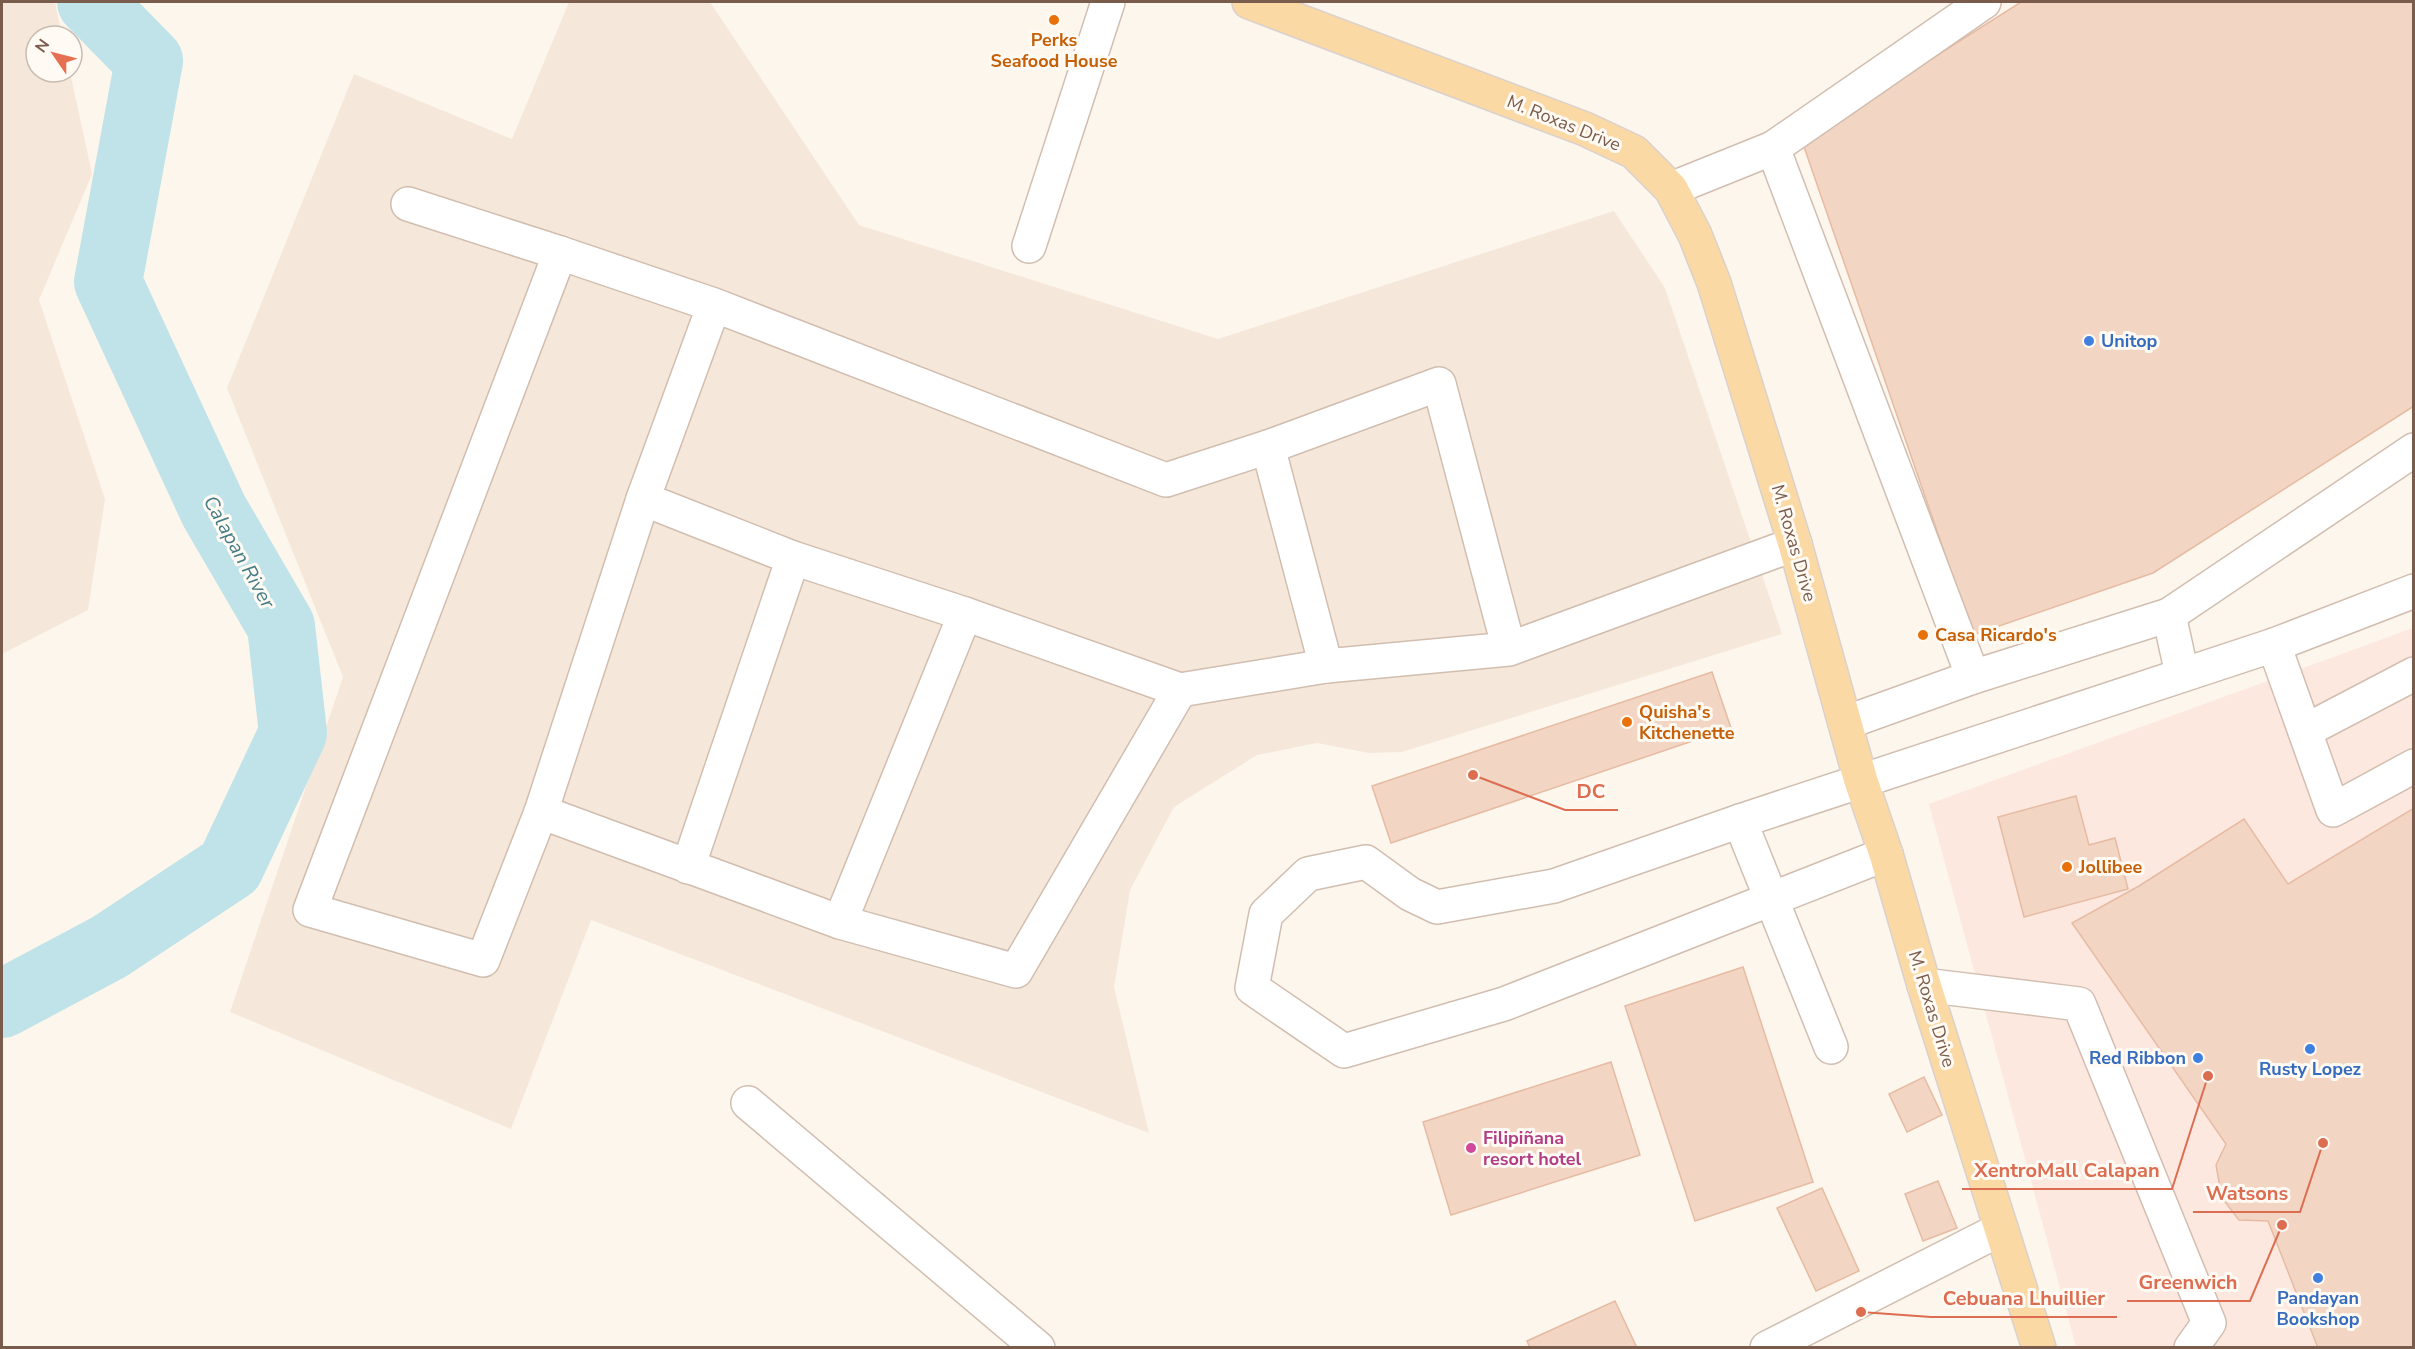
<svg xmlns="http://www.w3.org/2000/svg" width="2415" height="1349" viewBox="0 0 2415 1349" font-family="'Nunito Sans',sans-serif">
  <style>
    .residential { fill: #f5e8da }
    .commercial { fill: #fde8e0 }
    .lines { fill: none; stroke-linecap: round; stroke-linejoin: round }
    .river { stroke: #bfe3e8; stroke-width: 68 }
    .building { fill: #f3d5c3; stroke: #e6bba3; stroke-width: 1.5 }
    .minor-casing { stroke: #d1beb0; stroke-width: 36 }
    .major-casing { stroke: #dad1cd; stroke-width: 36 }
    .minor { stroke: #fff; stroke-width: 33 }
    .major { stroke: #fbd9a5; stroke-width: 33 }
    .food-dot { fill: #e8710a; stroke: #fffaf3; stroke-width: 2 }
    .shop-dot { fill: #3f7fe0; stroke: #fffaf3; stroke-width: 2 }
    .hotel-dot { fill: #d1479c; stroke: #fffaf3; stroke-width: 2 }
    .labels { text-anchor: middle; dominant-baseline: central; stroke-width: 6; stroke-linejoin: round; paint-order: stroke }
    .food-label { font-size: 18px; font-weight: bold; fill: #c56008; stroke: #fffaf3; text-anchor: start }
    .street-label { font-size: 18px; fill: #7a5c4d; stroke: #fffaf3 }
    .shop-label { font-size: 18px; font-weight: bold; fill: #366cbe; stroke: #fffaf3 }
    .hotel-label { font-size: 18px; font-weight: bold; fill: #b23c85; stroke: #fffaf3; text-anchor: start }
    .water-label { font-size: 20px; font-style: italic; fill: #437c86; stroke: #fffaf3 }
    .leader { fill: none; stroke: #dc6d51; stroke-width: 2 }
    .callout-dot { fill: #dc6d51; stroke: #fffaf3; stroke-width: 2 }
    .callout-label { font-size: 20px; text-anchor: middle; font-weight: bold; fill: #dc6d51; stroke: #fffaf3; stroke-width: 6; stroke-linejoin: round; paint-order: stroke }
  </style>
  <rect width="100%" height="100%" fill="#fdf6ec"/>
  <g class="residential">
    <path d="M2,2H55L62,36H36V72H70L92,174L39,300L105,499L88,610L2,654Z"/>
    <path d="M569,2H710L859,225L1218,339L1614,211L1665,288L1782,634L1402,752L1369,753L1317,743L1257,755L1174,807L1130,890L1114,987L1149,1133L591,920L511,1129L230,1012L343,677L227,388L354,74L512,139Z"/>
  </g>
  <path class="commercial" d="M2413,628V1347H2076L1929,804Z"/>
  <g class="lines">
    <path class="river" d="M2,1004L109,947L230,867L293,733L281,626L214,511L108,282L149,61L91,2"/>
  </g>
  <g class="building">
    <path d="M2021,2H2414V406L2153,573L1973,635L1802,141Z"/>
    <path d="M1712,672L1731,728L1391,843L1372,786Z"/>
    <path d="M2076,796L2089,845L2115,838L2128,889L2024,917L1998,817Z"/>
    <path d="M2414,808V1348H2318L2268,1221L2239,1220L2222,1198L2216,1165L2226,1144L2072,923L2139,886L2244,819L2288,884Z"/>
    <path d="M1743,967L1813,1182L1695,1221L1625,1006Z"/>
    <path d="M1611,1062L1640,1155L1451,1215L1423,1122Z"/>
    <path d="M1924,1077L1942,1115L1907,1132L1889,1094Z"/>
    <path d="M1938,1181L1957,1228L1923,1241L1905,1194Z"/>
    <path d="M1822,1188L1859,1271L1816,1291L1777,1208Z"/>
    <path d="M1615,1301L1637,1348H1530L1527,1341Z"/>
  </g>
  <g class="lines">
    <defs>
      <g id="minor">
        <path d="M1773,148L1973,677"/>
        <path d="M1671,189L1773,148L1984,2"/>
        <path d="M408,204L560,253"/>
        <path d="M1029,246L1108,2"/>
        <path d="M714,305L643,499L541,812L483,960L310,910L560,253L714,305L1166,480L1268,447"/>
        <path d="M643,499L793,558L688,867"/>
        <path d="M793,558L965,614L1180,690"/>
        <path d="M2169,615L2414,450"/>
        <path d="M2274,645L2333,810L2414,766"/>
        <path d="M1509,649L1326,666L1268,447L1439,384L1509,649L1795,544"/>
        <path d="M1845,723L1973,677L2169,615L2182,674"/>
        <path d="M2305,731L2414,674"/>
        <path d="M541,812L840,922L1016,971L1180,690L1326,666"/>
        <path d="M1740,821L1831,1047"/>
        <path d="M1886,854L1504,1004L1344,1051L1252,988L1266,914L1308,874L1366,862L1410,894L1437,907L1554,886L1740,821L2274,645L2414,591"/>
        <path d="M840,922L965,614"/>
        <path d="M1924,985L2079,1004L2209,1323L2191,1348"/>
        <path d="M748,1103L1038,1348"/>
        <path d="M1767,1348L2001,1229"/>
      </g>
      <path id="major" d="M1249,2L1585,129L1634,152L1671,189L1695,235L1714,283L1795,544L1861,781L1886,854L1924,985L2039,1348"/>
    </defs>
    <use href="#minor" class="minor-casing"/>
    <use href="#major" class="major-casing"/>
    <use href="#minor" class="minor"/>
    <use href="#major" class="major"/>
  </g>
  <g class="food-dot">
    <circle cx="1054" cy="20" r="6"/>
    <circle cx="1923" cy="635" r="6"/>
    <circle cx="1627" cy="722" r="6"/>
    <circle cx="2067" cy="867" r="6"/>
  </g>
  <g class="shop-dot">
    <circle cx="2089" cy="341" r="6"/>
    <circle cx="2310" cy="1049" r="6"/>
    <circle cx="2198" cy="1058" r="6"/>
    <circle cx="2318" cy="1278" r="6"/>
  </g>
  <circle class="hotel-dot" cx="1471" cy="1148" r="6"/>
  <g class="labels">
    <g class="food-label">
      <text x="1054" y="40" text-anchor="middle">Perks<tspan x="1054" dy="21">Seafood House</tspan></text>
      <text x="1935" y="635">Casa Ricardo's</text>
      <text x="1639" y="712">Quisha's<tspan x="1639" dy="21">Kitchenette</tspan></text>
      <text x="2079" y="867">Jollibee</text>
    </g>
    <g class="street-label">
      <text transform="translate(1564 123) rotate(22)">M. Roxas Drive</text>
      <text transform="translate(1794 543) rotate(74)">M. Roxas Drive</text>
      <text transform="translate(1932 1009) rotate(73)">M. Roxas Drive</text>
    </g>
    <g class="shop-label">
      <text x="2101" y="341" text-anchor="start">Unitop</text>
      <text x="2186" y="1058" text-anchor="end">Red Ribbon</text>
      <text x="2310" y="1069">Rusty Lopez</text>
      <text x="2318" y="1298">Pandayan<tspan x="2318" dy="21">Bookshop</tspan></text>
    </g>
    <g class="hotel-label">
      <text x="1483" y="1138">Filipiñana<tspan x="1483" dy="21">resort hotel</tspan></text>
    </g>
    <g class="water-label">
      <text transform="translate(239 552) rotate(61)">Calapan River</text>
    </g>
  </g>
  <path class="leader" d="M1473 775L1565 810H1618M2208 1076L2172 1189H1962M2323 1143L2300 1212H2193M2282 1225L2250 1301H2127M1861 1312L1931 1317H2117"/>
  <g class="callout-dot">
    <circle cx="1473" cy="775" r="6"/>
    <circle cx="2208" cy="1076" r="6"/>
    <circle cx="2323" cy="1143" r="6"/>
    <circle cx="2282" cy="1225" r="6"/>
    <circle cx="1861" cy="1312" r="6"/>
  </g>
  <g class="callout-label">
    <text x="1591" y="798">DC</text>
    <text x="2067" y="1177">XentroMall Calapan</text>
    <text x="2247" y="1200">Watsons</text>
    <text x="2188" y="1289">Greenwich</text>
    <text x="2024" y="1305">Cebuana Lhuillier</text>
  </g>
  <rect width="2415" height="1349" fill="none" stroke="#7a5c4d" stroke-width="6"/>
  <g transform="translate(54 54) rotate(305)"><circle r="28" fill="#fffaf3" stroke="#cabbb1" stroke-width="1.5"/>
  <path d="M0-4.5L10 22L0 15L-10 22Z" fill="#e76f51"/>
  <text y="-9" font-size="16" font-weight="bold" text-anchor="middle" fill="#7a5c4d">N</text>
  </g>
</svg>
